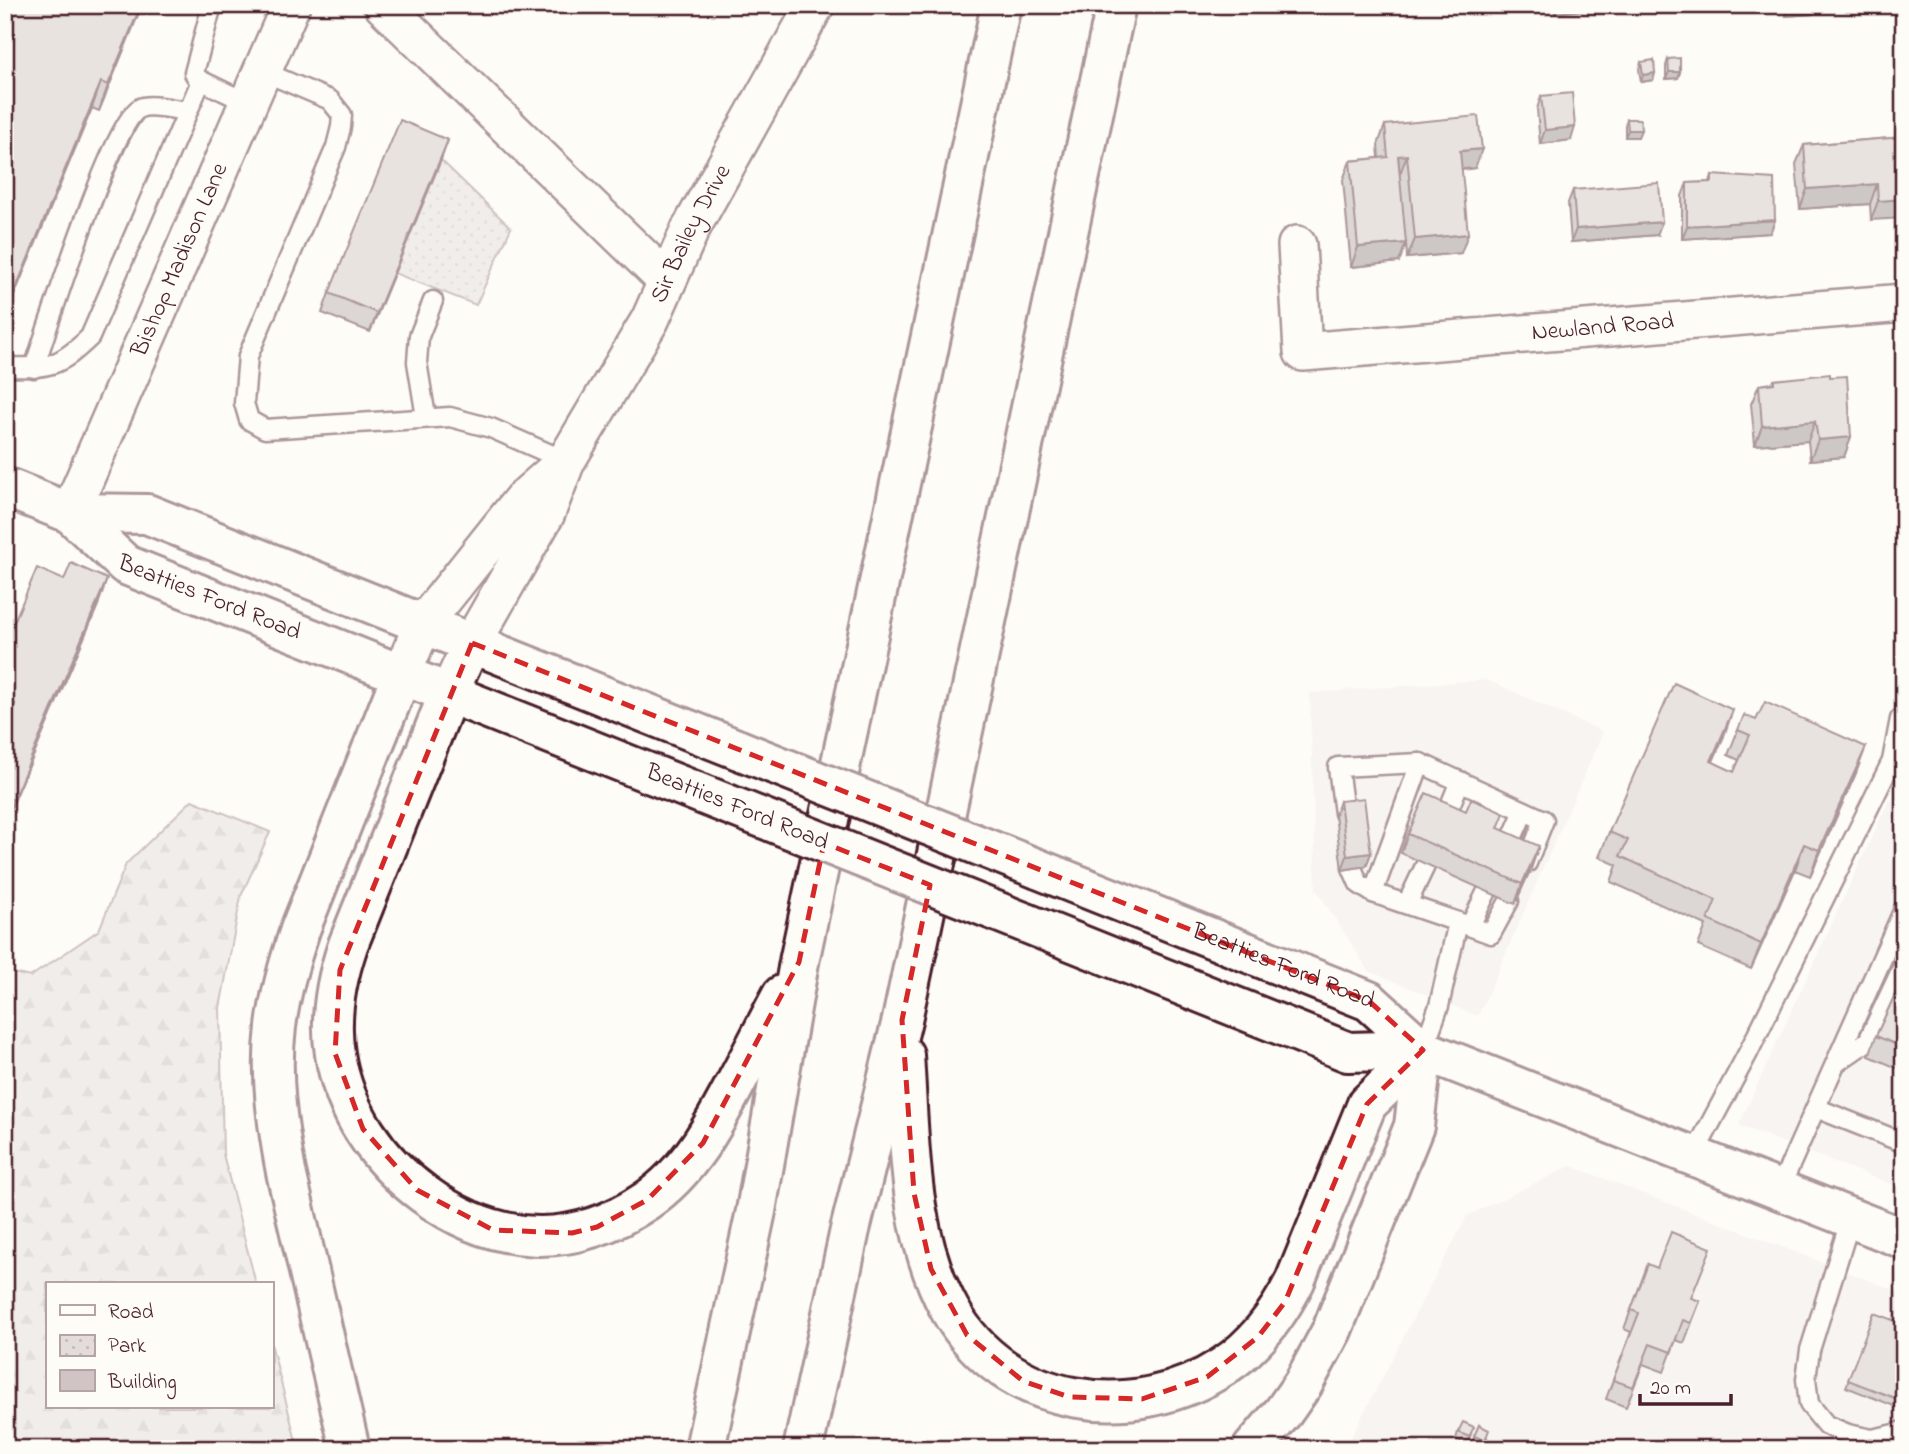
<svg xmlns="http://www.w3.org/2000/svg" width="1909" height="1454" viewBox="0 0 1909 1454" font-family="'Indie Flower',sans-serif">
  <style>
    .built { fill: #f0ece8 }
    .forest { fill: url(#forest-firs); stroke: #967e82; stroke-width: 2 }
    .park { fill: url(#park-dots); stroke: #967e82; stroke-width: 2 }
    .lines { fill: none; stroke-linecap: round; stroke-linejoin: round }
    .lane-casing { stroke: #4a1f2b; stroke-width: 23 }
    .street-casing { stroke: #4a1f2b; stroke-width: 42 }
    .secondary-casing { stroke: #4a1f2b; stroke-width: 44 }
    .highway-casing { stroke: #4a1f2b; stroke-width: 44 }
    .lane { stroke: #fdfcf7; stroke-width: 18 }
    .street { stroke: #fdfcf7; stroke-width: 37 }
    .secondary { stroke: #fdfcf7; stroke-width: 38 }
    .highway { stroke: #fdfcf7; stroke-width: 38 }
    .secondary-bridge-casing { stroke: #4a1f2b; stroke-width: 44; stroke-linecap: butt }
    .secondary-bridge { stroke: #fdfcf7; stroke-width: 38 }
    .wall { fill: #b3a9a9; stroke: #4a1f2b; stroke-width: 2 }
    .shaded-wall { fill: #928a89; stroke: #4a1f2b; stroke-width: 2 }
    .building { fill: #d0c5c4; stroke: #4a1f2b; stroke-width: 2 }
    .marked { fill: none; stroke: #d62828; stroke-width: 5; stroke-dasharray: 14 9; stroke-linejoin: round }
    .labels { text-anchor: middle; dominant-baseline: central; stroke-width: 7; stroke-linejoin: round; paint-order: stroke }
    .street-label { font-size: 24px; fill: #4a1f2b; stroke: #fdfcf7 }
  </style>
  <defs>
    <pattern id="forest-firs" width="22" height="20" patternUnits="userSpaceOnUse" patternTransform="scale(1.75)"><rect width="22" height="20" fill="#e3dcda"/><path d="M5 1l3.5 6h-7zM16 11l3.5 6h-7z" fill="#c4bcbb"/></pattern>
    <pattern id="park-dots" width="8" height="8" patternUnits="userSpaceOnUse" patternTransform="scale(1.75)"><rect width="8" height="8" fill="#e3dcda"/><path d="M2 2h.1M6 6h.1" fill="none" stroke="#c4bcbb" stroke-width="1.8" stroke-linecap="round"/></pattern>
  </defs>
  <rect width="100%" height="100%" fill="#fdfcf7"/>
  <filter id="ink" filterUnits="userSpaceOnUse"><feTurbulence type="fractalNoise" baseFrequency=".0143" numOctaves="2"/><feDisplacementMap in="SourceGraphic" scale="14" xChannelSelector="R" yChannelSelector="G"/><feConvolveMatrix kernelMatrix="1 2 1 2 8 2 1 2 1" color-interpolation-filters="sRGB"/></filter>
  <g filter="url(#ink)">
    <g class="built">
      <path d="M1487,680L1603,732L1478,1016L1369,971L1316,889L1310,693Z"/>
      <path d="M1889,800L1904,806V1189L1739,1125Z"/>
      <path d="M1571,1166L1904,1294V1449H1345L1467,1216Z"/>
    </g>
    <path class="forest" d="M192,800L270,832L241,896L220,1008L223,1154L256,1284H47V1407H271V1343L298,1449H5V971L30,977L99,930L126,864Z"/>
    <path class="park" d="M441,160L511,228L476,305L394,273Z"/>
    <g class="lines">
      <defs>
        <g id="lane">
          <path d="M212,5L194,73L198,79L248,103"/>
          <path d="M262,71L330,100L342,115L341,127L336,147L248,356L244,403L249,420L265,429L450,417L491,428L566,461"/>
          <path d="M5,367C49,368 58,368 90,337L201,81"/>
          <path d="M34,368C47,329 113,121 140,108C150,103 176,110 187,111"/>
          <path d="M426,417L417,362L419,336L433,301"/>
          <path d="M1344,813L1338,767L1420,763"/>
          <path d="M1443,823L1460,781"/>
          <path d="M1505,854L1524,811"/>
          <path d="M1352,868L1359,884L1373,893"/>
          <path d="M1407,904L1426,864"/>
          <path d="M1458,922L1491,934L1509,901"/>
          <path d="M1470,926L1487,891"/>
          <path d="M1423,1050L1439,1006L1458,922L1373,893L1420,763L1544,820L1527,863"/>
          <path d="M1837,1062L1868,1041L1904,964"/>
          <path d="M1816,1108L1904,1143"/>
          <path d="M1693,1156L1748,1053L1892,761L1900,719"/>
          <path d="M1779,1190L1904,909"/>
          <path d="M1851,1218L1810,1350L1806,1379L1809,1404L1826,1425L1848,1434L1872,1439L1895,1434L1904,1430"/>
        </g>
        <g id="street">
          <path d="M383,5L667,281"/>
          <path id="s1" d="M1297,245L1303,352L1904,303"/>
          <path id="s2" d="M70,513L291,5"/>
          <path d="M402,674L423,624L522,500L563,464"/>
          <path id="s3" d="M449,693L472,643L546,513L566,461L650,320L690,230L815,5"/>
        </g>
        <g id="secondary">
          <path d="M5,487L70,513L147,514L739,750"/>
          <path id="s4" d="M70,513L126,565L727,804"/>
          <path id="s5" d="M1038,869L1369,1001L1423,1050L1904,1239"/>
          <path d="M1026,923L1348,1052L1423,1050"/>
        </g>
        <g id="highway">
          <path d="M449,693L348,945C336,980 329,1017 335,1054C344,1111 378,1161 424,1194C495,1246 572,1251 646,1201C690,1171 714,1125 738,1079C753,1051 767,1023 782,995"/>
          <path d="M904,1055C910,1141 907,1232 950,1310C1005,1408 1134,1426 1224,1366C1256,1345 1278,1315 1295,1281L1367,1104L1423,1050"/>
          <path d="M350,1449L286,1172C277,1124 270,1075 276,1027C280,993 290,959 301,927L402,674"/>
          <path d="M705,1449L756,1211L799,962L1001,5"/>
          <path d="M803,1449L850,1230L902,1020L1116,5"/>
          <path d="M1252,1449L1284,1411L1303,1384L1332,1330L1414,1126L1423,1050"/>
        </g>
      </defs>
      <use href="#lane" class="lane-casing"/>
      <use href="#street" class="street-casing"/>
      <use href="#secondary" class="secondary-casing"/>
      <use href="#highway" class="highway-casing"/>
      <use href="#lane" class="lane"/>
      <use href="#street" class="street"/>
      <use href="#secondary" class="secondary"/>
      <use href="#highway" class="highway"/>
      <defs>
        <g id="secondary-bridge">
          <path d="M739,750L1038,869"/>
          <path d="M727,804L1026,923"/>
        </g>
      </defs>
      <use href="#secondary-bridge" class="secondary-bridge-casing"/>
      <use href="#secondary-bridge" class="secondary-bridge"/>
    </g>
    <g class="wall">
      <path d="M142,5L99,111L92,108L5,317V8Z"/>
      <path d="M1785,5H1817L1813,14L1786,16Z"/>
      <path d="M1668,59L1680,72L1678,78L1666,79V66Z"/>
      <path d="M1641,62L1655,73L1653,80L1641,82L1639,69Z"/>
      <path d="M1541,96L1571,140L1540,144L1537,109Z"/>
      <path d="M1627,119L1638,137H1625V125Z"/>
      <path d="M1385,125L1475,168L1462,170L1461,253L1407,258L1406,243L1399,262L1351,267L1343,180L1350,161L1379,158L1378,145Z"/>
      <path d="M1904,137L1871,220L1870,204L1800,209L1796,164L1804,145Z"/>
      <path d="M448,140L370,332L322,313L329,293Z"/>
      <path d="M1712,175L1775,220L1770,233L1682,239V196L1687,183L1710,182Z"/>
      <path d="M1573,190L1657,235L1571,242L1568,203Z"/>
      <path d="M1830,377L1851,437L1844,457L1810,460L1808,441L1755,445L1751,404L1759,385L1773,383L1774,380Z"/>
      <path d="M1903,404L1904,444L1902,445L1898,417Z"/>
      <path d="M98,605L5,822V643Z"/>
      <path d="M1738,730L1856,773L1810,876L1795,870L1751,969L1698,946L1706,925L1611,882L1617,865L1599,857L1609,832L1724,736L1712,762L1734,772L1739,760L1728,755Z"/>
      <path d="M1340,801L1371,853L1366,866L1342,870L1335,815Z"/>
      <path d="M1498,828L1532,866L1515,904L1401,853L1408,834Z"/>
      <path d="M1904,975V1071L1869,1056L1876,1036Z"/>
      <path d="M1648,1264L1691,1298L1700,1301L1684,1343L1676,1340L1664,1372L1643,1364L1626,1407L1606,1399L1631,1332L1624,1329Z"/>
      <path d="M1874,1313L1904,1324V1413L1897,1407L1846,1387Z"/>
      <path d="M1479,1425L1487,1437L1482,1447L1472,1443Z"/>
      <path d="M1458,1432L1471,1434L1467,1444L1456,1439Z"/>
    </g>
    <g class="shaded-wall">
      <path d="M141,5H142L99,111L108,85Z"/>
      <path d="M1557,5H1636L1555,13Z"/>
      <path d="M1790,5H1817L1813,14L1786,16Z"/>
      <path d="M1669,72H1680L1678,78L1666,79Z"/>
      <path d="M1655,73L1653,80L1641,82L1643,75Z"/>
      <path d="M101,82L92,108L5,317L13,295Z"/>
      <path d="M1575,127L1571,140L1540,144L1545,130Z"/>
      <path d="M1628,130H1641L1638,137H1625Z"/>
      <path d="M448,140L441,160L370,332L377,313Z"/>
      <path d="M1482,149L1475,168L1453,170L1460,151Z"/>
      <path d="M1407,155L1400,174L1398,156Z"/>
      <path d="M1877,184L1870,204L1800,209L1807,189Z"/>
      <path d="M1904,199V218L1871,220L1878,201Z"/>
      <path d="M1775,220L1770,233L1682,239L1687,226Z"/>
      <path d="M1662,222L1657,235L1571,242L1576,229Z"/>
      <path d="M1468,234L1461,253L1407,258L1415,239Z"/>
      <path d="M1406,243L1399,262L1351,267L1358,247Z"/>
      <path d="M1815,421L1808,441L1755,445L1762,426Z"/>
      <path d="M1851,437L1844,457L1810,460L1818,440Z"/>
      <path d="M107,579L98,605L5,822L13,800Z"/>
      <path d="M1733,710L1724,736L1702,787L1711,761Z"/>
      <path d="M1866,747L1856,773L1810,876L1819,850Z"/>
      <path d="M1804,844L1795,870L1751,969L1761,944Z"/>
      <path d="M1539,846L1532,866L1515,904L1522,884Z"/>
      <path d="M1371,853L1366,866L1342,870L1347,856Z"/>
    </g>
    <g class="building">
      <path d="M6,5H141L108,85L101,82L13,295L5,291V8Z"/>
      <path d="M1680,58V72H1669L1668,59Z"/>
      <path d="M1654,60L1655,73L1643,75L1641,62Z"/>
      <path d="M1572,93L1575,127L1545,130L1541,96Z"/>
      <path d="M1478,116L1482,149L1460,151L1468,234L1415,239L1407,155L1398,156L1406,243L1358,247L1350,161L1388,157L1385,125Z"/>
      <path d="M1627,119H1640L1641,130H1628Z"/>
      <path d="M400,120L448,140L377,313L329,293Z"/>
      <path d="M1904,137V199L1878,201L1877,184L1807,189L1804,145Z"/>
      <path d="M1712,175L1774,179L1775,220L1687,226V183L1712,182Z"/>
      <path d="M1659,183L1662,222L1576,229L1573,190Z"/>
      <path d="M1830,374V377L1847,376L1851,437L1818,440L1815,421L1762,426L1759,385L1774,383V380Z"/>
      <path d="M71,563L107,579L13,800L5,796V727L15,704L5,700V643L37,568L64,580Z"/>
      <path d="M1674,683L1733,710L1711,761L1734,772L1750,735L1738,730L1744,715L1756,720L1765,702L1866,747L1819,850L1804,844L1761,944L1708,920L1716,900L1620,856L1628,840L1609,832Z"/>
      <path d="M1426,793L1466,811L1471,799L1504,813L1498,828L1539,846L1522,884L1408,834Z"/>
      <path d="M1364,798L1371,853L1347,856L1340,801Z"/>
      <path d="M1904,975V1048L1876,1036Z"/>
      <path d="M1671,1232L1711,1248L1691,1298L1700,1301L1691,1323L1683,1320L1671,1352L1650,1344L1633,1387L1613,1380L1639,1313L1631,1310L1648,1264L1657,1268Z"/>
      <path d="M1874,1313L1904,1324V1404L1900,1400L1848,1380Z"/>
      <path d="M1463,1422L1474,1427L1469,1437L1458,1432Z"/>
      <path d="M1479,1425L1489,1430L1485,1440L1474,1436Z"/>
    </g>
  </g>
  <path d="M0 0H1909V1454H0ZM472,643L1369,1001L1423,1050L1367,1104L1285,1302L1258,1337L1207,1377L1142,1399L1069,1397L1023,1381L967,1335L931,1269L914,1193L902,1020L930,885L824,843L799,962L703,1143L647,1200L597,1227L572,1233L493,1230L417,1190L363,1129L335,1053L340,970Z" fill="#fdfcf7" fill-opacity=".55" fill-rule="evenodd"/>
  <path class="marked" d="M472,643L1369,1001L1423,1050L1367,1104L1285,1302L1258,1337L1207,1377L1142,1399L1069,1397L1023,1381L967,1335L931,1269L914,1193L902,1020L930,885L824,843L799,962L703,1143L647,1200L597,1227L572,1233L493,1230L417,1190L363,1129L335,1053L340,970Z"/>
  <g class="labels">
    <g class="street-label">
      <text stroke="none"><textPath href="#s3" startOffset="520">Sir Bailey Drive</textPath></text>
      <text stroke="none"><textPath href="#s2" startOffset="276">Bishop Madison Lane</textPath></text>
      <text stroke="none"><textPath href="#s1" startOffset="408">Newland Road</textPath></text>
      <text stroke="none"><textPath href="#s4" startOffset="166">Beatties Ford Road</textPath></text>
      <text transform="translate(737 808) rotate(22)">Beatties Ford Road</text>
      <text stroke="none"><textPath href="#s5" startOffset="264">Beatties Ford Road</textPath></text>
    </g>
  </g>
  <rect width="1909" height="1454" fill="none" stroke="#fdfcf7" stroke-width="28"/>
  <rect x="14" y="14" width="1881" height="1426" fill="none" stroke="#4a1f2b" stroke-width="2.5" filter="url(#ink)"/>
  <rect x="46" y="1282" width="228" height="126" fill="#fdfcf7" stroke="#b5a4a5" stroke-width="2"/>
  <rect x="60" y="1305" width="35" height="10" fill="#fdfcf7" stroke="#b5a4a5" stroke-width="2"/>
  <text x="108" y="1318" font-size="21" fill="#4a1f2b">Road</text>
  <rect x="60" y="1335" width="35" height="21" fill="url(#park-dots)" stroke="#b5a4a5" stroke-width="2"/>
  <text x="108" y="1352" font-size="21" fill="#4a1f2b">Park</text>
  <rect x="60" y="1370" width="35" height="21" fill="#d0c5c4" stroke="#b5a4a5" stroke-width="2"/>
  <text x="108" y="1388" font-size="21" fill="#4a1f2b">Building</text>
  <path d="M1640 1394v10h91v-10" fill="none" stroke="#4a1f2b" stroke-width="3.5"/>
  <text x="1650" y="1394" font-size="21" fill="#4a1f2b" stroke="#fdfcf7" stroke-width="5" paint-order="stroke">20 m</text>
</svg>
